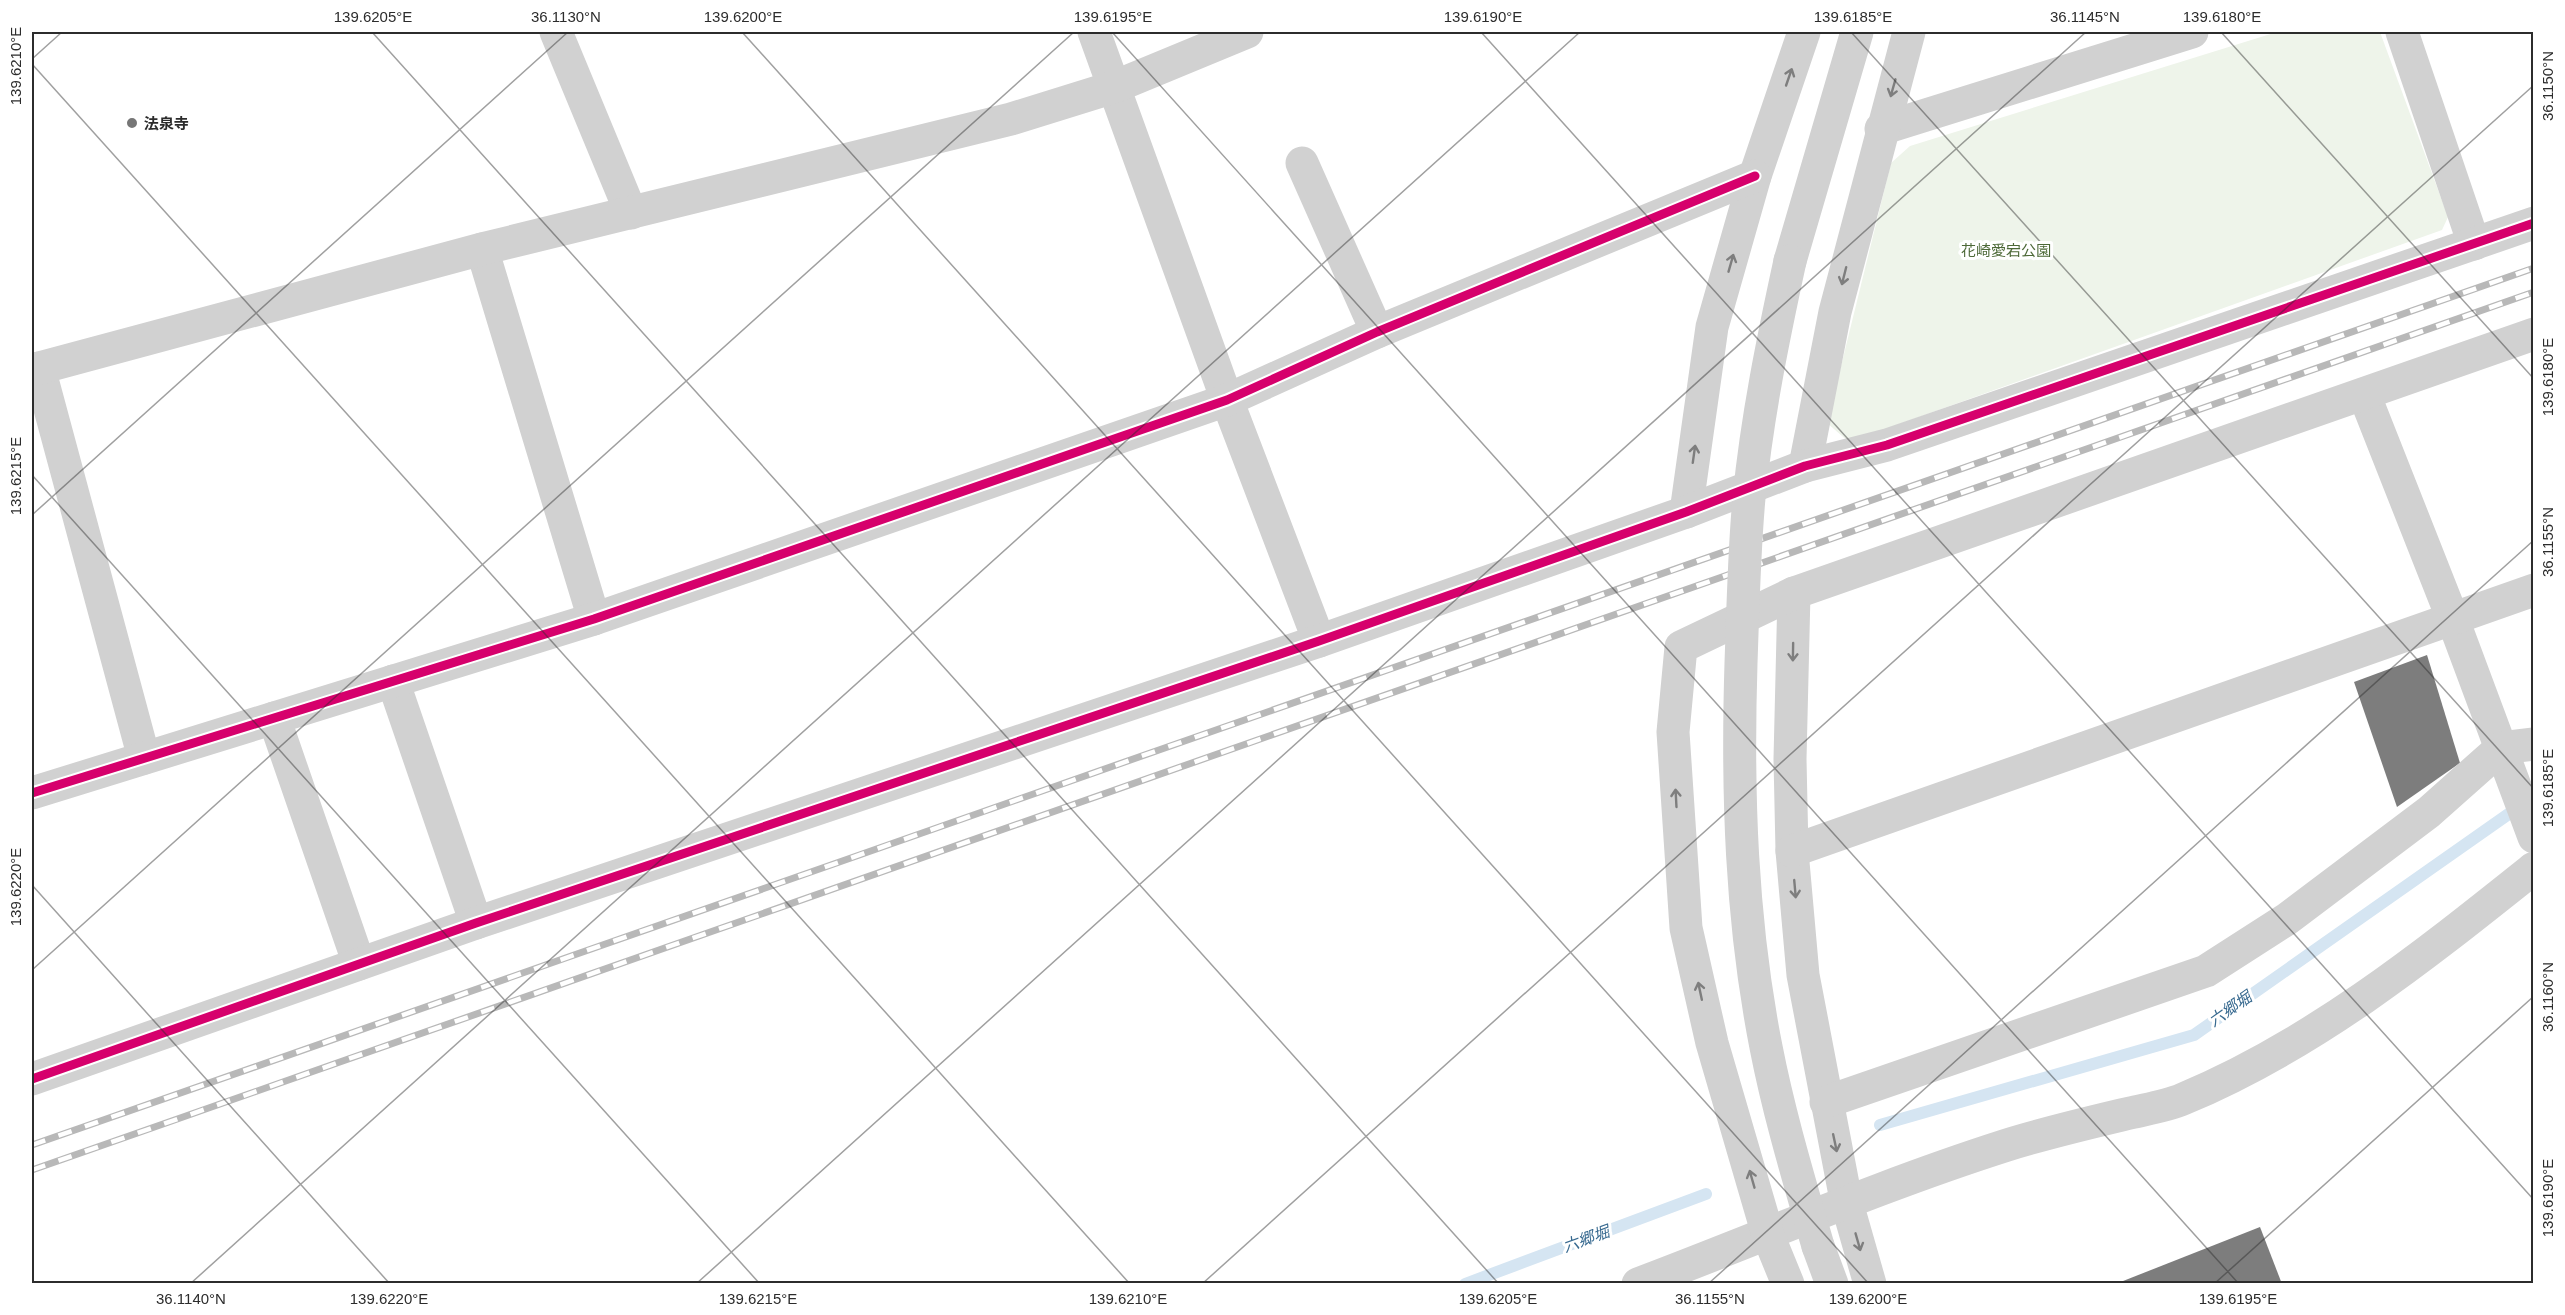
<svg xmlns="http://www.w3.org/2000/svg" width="2565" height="1315" viewBox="0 0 2565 1315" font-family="Arial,'Noto Sans JP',sans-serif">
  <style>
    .green { fill: #eef4ea }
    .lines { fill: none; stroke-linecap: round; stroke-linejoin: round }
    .stream { stroke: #d5e5f2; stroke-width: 12 }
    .building { fill: #7d7d7d }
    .minor { stroke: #d1d1d1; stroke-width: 33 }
    .rail-casing { stroke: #b8b8b8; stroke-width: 7 }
    .rail { stroke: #fff; stroke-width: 4.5; stroke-dasharray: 14; stroke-linecap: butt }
    .minor-bridge { stroke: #d1d1d1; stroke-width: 33 }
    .cycleway-casing { stroke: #fff; stroke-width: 13 }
    .cycleway { stroke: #d6006c; stroke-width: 9 }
    .oneway { stroke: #7e7e7e }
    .ticks { fill: none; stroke: #2c2c2c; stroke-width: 1.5; stroke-opacity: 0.45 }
    .poi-dot { fill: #767676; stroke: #fff; stroke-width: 2 }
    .labels { text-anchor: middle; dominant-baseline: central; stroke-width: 6; stroke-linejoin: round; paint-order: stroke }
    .poi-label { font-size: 15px; font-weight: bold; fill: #2c2c2c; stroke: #fff; text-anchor: start }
    .park-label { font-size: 15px; fill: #4d6938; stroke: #fff }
    .water-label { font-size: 16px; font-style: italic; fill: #386a90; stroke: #fff }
    .neatline { fill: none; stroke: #2c2c2c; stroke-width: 2 }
    .ticks-label { font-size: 15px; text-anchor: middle; fill: #2c2c2c }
  </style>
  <rect width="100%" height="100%" fill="#fff"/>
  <path class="green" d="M2277,32H2380L2448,217L2442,230L1849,442L1827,423L1891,163L1910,146Z"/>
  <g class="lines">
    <g class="stream">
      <path d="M1880,1125L2194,1035L2520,806"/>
      <path d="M1465,1284L1706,1194"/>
    </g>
  </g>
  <g class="building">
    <path d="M2427,655L2460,763L2397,807L2354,682Z"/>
    <path d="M2260,1227L2282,1284H2118V1283Z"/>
  </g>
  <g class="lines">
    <g class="minor">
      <path d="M556,32L631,213"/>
      <path d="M1094,32L1227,400L1319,641"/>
      <path d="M2402,32L2474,244"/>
      <path d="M1881,129L2192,32"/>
      <path d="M1302,163L1377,332"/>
      <path d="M482,249L594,619"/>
      <path d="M1790,261L1857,32"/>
      <path d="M39,368L144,758"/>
      <path d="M32,370L482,249L1011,119L1114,87L1247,32"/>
      <path d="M2364,394L2452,617L2534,837"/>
      <path d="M1805,466L1835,312L1909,32"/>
      <path d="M1686,512L1712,327L1755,176L1804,32"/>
      <path d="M1794,593L1790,759L1792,851L1803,975L1846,1200L1870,1284"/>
      <path d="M393,681L476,923"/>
      <path d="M274,718L359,964"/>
      <path d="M32,793L594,619L1227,400L1377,332L1755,176"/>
      <path d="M1792,851L2534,590"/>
      <path d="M32,1079L476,923L1319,641L1686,512L1805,466L1887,445L2534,223"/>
      <path d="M1826,1102L2206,971L2287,919L2429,812L2501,748L2534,744"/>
      <path d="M1818,1246L1832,1284"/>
      <path d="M1638,1284C1760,1238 1879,1186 2004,1146C2045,1133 2088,1123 2130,1113C2147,1109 2167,1106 2183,1099C2313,1045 2425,955 2534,868"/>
      <path d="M1788,1284L1768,1235L1712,1043L1686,928L1673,732L1681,647L1794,593L2534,334"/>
    </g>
    <defs>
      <g id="rail">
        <path d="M32,1145L2534,268"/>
        <path d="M32,1170L2534,292"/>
      </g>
    </defs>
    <use href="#rail" class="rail-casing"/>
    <use href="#rail" class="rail"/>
    <path class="minor-bridge" d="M1790,261C1773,339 1757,417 1749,498C1744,552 1743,608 1741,663C1737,792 1741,920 1766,1047C1779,1114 1799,1180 1818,1246"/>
    <defs>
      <g id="cycleway">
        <path d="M32,793L594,619L1227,400L1377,332L1755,176"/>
        <path d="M32,1079L476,923L1319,641L1686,512L1805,466L1887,445L2534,223"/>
      </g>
    </defs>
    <use href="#cycleway" class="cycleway-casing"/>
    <use href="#cycleway" class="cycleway"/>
  </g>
  <defs><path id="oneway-shaft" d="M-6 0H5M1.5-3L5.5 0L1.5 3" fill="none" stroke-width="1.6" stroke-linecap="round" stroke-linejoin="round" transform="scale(1.5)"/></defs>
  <g class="oneway">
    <use href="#oneway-shaft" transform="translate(1789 77) rotate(-71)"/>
    <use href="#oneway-shaft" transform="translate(1893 88) rotate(106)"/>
    <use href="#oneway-shaft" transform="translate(1731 263) rotate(-74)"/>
    <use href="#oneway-shaft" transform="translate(1844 276) rotate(104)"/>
    <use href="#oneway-shaft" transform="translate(1694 454) rotate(-82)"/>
    <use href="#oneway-shaft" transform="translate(1793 652) rotate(91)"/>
    <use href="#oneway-shaft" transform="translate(1676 798) rotate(-93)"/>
    <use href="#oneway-shaft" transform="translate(1795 889) rotate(85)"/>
    <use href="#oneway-shaft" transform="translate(1700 991) rotate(-102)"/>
    <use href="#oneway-shaft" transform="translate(1835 1143) rotate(78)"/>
    <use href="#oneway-shaft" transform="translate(1752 1179) rotate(-106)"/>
    <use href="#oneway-shaft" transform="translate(1858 1242) rotate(74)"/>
  </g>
  <path class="ticks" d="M372,32L1499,1284M742,32L1869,1284M1112,32L2239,1284M1481,32L2534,1200M1851,32L2534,789M2221,32L2534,379M32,59L62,32M32,64L1130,1284M32,475L760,1284M32,515L568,32M32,885L390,1284M32,970L1074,32M190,1284L1580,32M696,1284L2086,32M1202,1284L2534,85M1708,1284L2534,540M2214,1284L2534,996"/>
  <circle class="poi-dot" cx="132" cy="123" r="6"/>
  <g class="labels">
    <g class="poi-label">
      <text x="144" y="123">法泉寺</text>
    </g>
    <g class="park-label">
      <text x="2006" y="250">花崎愛宕公園</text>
    </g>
    <g class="water-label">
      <text transform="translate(2230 1009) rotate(-35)">六郷堀</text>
      <text transform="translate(1586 1239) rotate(-20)">六郷堀</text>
    </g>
  </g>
  <rect width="2565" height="1315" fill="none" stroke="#ffffff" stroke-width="66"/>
  <rect x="33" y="33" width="2499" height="1249" class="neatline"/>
  <g class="ticks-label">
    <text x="373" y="22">139.6205°E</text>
    <text x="566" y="22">36.1130°N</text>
    <text x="743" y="22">139.6200°E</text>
    <text x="1113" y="22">139.6195°E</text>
    <text x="1483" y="22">139.6190°E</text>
    <text x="1853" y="22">139.6185°E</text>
    <text x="2085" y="22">36.1145°N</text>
    <text x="2222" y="22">139.6180°E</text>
    <text transform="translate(16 66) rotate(-90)" y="5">139.6210°E</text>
    <text transform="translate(2548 86) rotate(-90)" y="5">36.1150°N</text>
    <text transform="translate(2548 377) rotate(-90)" y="5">139.6180°E</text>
    <text transform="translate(16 476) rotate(-90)" y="5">139.6215°E</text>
    <text transform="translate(2548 542) rotate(-90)" y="5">36.1155°N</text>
    <text transform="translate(2548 788) rotate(-90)" y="5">139.6185°E</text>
    <text transform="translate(16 887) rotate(-90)" y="5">139.6220°E</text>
    <text transform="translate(2548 997) rotate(-90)" y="5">36.1160°N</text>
    <text transform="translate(2548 1198) rotate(-90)" y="5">139.6190°E</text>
    <text x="191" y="1304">36.1140°N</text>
    <text x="389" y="1304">139.6220°E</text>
    <text x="758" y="1304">139.6215°E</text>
    <text x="1128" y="1304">139.6210°E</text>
    <text x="1498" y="1304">139.6205°E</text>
    <text x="1710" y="1304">36.1155°N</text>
    <text x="1868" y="1304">139.6200°E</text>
    <text x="2238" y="1304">139.6195°E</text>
  </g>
</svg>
